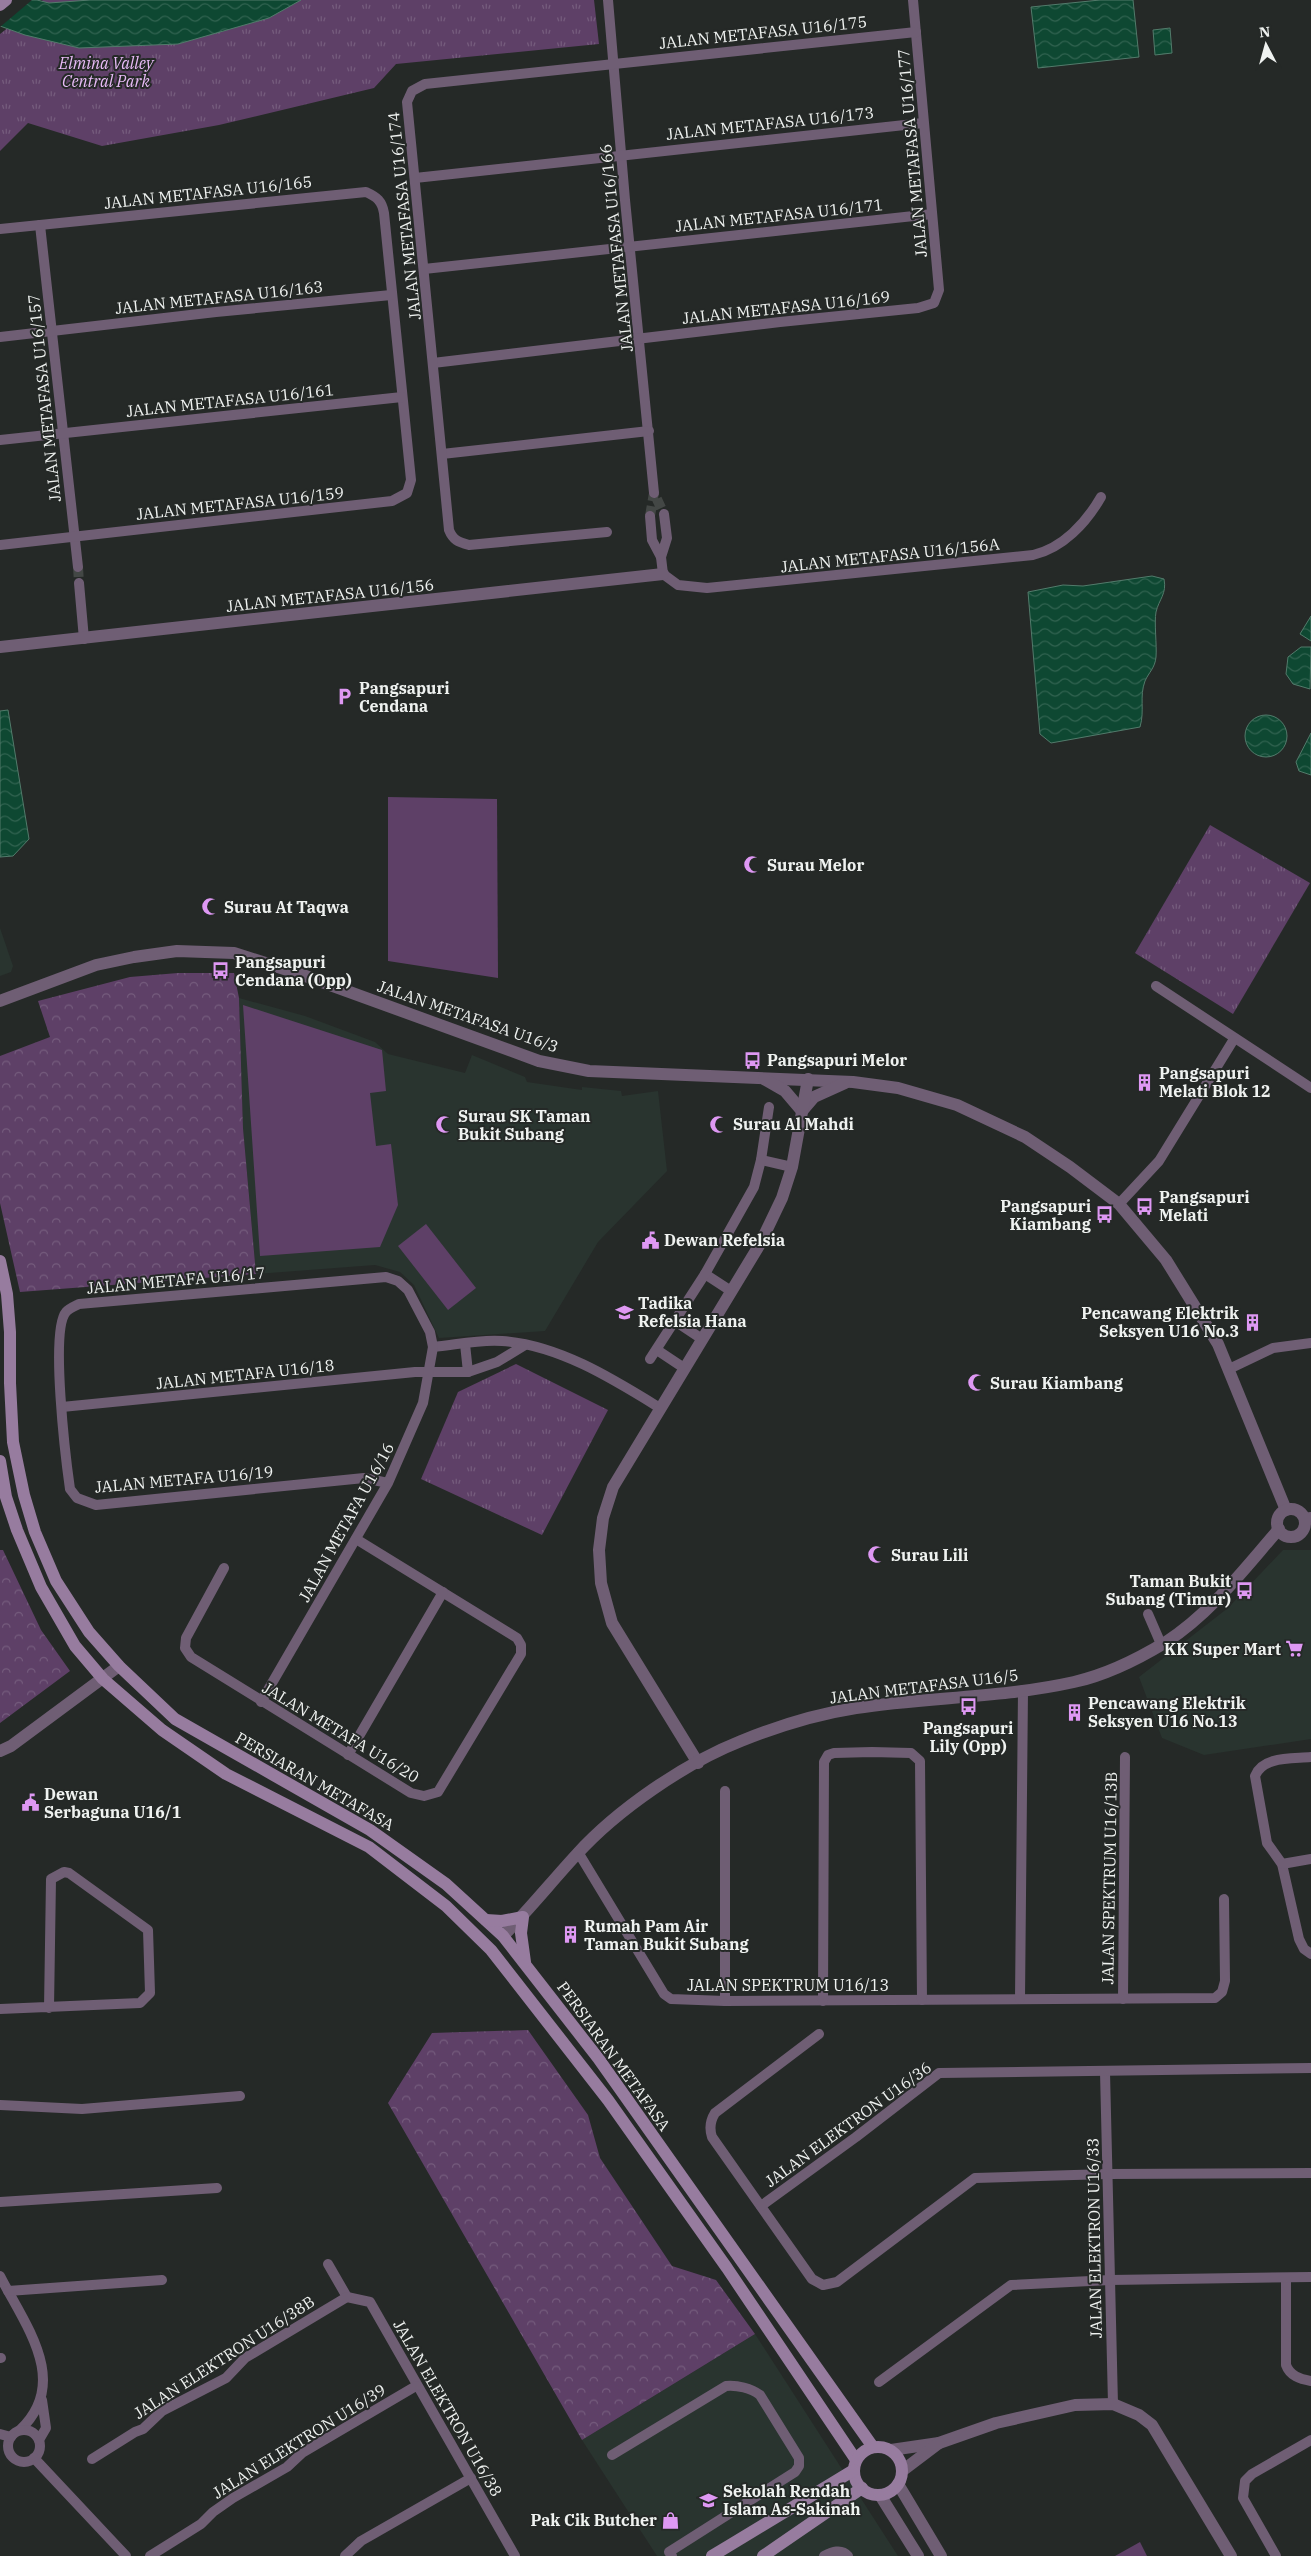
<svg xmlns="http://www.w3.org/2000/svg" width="1311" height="2556" viewBox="0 0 1311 2556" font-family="'IBM Plex Serif',serif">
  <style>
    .built { fill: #29342f }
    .grass { fill: url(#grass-tufts) }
    .forest { fill: url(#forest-crowns) }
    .pitch { fill: #5e4067 }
    .water { fill: url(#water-waves); stroke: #527b6b }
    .pier { fill: #252927 }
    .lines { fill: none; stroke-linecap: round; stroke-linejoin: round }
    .minor-tunnel { stroke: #434745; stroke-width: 10; stroke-dasharray: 10 5; stroke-linecap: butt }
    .minor { stroke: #6f5e74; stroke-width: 10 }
    .tertiary { stroke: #6f5e74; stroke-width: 12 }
    .secondary { stroke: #977c9f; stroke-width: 12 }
    .labels { text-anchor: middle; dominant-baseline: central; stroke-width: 4; stroke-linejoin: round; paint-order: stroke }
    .street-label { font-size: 16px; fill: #eff2f0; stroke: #252927 }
    .park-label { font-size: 16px; font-style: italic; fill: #e8bbf7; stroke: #252927 }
    .poi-label { font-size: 16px; font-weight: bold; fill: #eff2f0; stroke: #252927; text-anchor: start }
  </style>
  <defs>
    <pattern id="grass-tufts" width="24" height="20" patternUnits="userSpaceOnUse" patternTransform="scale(1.25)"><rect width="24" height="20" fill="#5e4067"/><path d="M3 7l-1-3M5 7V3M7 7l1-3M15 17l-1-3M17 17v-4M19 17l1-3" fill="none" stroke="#755c7d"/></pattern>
    <pattern id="forest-crowns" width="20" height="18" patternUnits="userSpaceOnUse" patternTransform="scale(1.25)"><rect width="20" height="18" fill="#5e4067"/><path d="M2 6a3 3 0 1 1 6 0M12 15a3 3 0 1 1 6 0" fill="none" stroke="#755c7d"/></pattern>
    <pattern id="water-waves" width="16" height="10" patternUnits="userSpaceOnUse" patternTransform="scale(1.25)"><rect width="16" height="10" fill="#0e4832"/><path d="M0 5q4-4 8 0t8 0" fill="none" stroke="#316350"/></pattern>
  </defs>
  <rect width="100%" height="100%" fill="#252927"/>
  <g class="built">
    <path d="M0,928L13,966L11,972L0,976Z"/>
    <path d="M239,998L305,1016L375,1042L388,1054L465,1073L472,1055L525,1077L527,1082L582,1090V1087L621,1091L622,1096L658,1091L667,1171L598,1242L545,1331L439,1338L414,1285L400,1272L375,1265L256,1274L243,1128Z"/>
    <path d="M1283,1550H1311V1739L1204,1755L1162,1738L1139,1677L1228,1608Z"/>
    <path d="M755,2334L898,2556H657L582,2440Z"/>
  </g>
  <g class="grass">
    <path d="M43,0H594L599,44L396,64L374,88L219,125L102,146L28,123L0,151V34Z"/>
    <path d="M1210,825L1310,883L1233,1014L1135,953Z"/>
    <path d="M516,1364L608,1410L542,1535L421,1479L458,1392Z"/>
  </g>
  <g class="forest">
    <path d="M178,973H234L239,998L243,1128L256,1274L20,1292L0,1203V1056L50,1037L38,1001L130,977Z"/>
    <path d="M0,1550H3L41,1630L70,1671L0,1723Z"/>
    <path d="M528,2030L588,2115L600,2158L672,2266L716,2280L755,2334L582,2440L388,2103L432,2033Z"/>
  </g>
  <g class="pitch">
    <path d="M388,797L497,799L498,978L388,961Z"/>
    <path d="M243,1005L382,1050L386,1091L370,1093L376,1146L391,1144L398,1205L380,1247L260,1256Z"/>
    <path d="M426,1224L476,1288L448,1310L398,1246Z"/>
    <path d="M1140,2542L1147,2556H1115Z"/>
  </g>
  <g class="water">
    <path d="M0,0H37L49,3L90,0H301L269,18L178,44L79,48L25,35L0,26Z"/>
    <path d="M1100,0H1133L1139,57L1038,68L1031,7Z"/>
    <path d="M1170,28L1172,53L1155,55L1153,30Z"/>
    <path d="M1152,576L1164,579C1167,594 1159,599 1156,612C1154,623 1157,645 1156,657C1155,668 1149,672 1145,681C1139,697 1145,710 1140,727L1051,743L1040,734L1028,592L1063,585L1083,586Z"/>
    <path d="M1311,616V641L1300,634Z"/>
    <path d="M1301,647H1311L1310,689L1293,684L1286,674L1288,657Z"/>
    <path d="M8,710L29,839L13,856L0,857V711Z"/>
    <circle cx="1266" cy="736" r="21"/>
    <path d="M1311,733V775L1299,771L1296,762Z"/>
  </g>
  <path class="pier" d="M0,0H32L0,27Z"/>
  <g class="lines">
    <g class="minor-tunnel">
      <path d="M650,516L654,493L664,514"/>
      <path d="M78,567L79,583"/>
    </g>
    <g class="minor">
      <path d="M608,0L625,200L654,493"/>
      <path d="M415,178L923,123"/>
      <path d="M40,225L78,567"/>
      <path d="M0,229L366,192C377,197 382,201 384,213L411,480L407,493L392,501L0,545"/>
      <path d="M424,269L932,214"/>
      <path d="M0,337L216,312L391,295"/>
      <path d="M433,363L780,322L918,308L934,303L939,290L913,0"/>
      <path d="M0,440L402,397"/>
      <path d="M442,454L649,431"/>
      <path d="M664,514L667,538L661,557L663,574L678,585L707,588L1033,555C1063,548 1086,523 1101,497"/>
      <path d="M650,516L652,540L661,557"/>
      <path d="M607,532L469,545C458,542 453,540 449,530L407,102L412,91L425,84L916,32"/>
      <path d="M79,583L84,639"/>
      <path d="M1156,986L1311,1088"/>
      <path d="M761,1160L792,1167"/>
      <path d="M1119,1204L1159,1161L1234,1039"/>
      <path d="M705,1274L731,1291"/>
      <path d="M675,1321L702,1339"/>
      <path d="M465,1344L468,1372"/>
      <path d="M433,1347C455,1345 480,1339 502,1341C559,1345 613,1379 660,1408"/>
      <path d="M657,1350L684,1368"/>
      <path d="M650,1359L705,1274L754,1187L761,1160L769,1107"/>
      <path d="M1229,1369L1273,1348L1311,1343"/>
      <path d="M62,1407L415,1372H468L497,1362L525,1345"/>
      <path d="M1304,1518L1311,1517"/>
      <path d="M224,1568L186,1638L185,1648L191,1657L411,1793L424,1796L438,1792L521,1654V1645L517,1638L356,1539"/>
      <path d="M1148,1614L1161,1644"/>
      <path d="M261,1702L388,1483L423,1403L433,1347L430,1332L408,1290L398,1281L386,1277L79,1304C75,1306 68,1309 66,1312C50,1330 66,1461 70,1489L77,1498L96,1505L364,1478L388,1483"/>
      <path d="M348,1755L443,1592"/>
      <path d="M1311,1757C1292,1759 1263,1756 1255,1776L1267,1843L1282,1864L1299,1939L1304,1949L1311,1954"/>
      <path d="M578,1852L664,1994L671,1999L725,2001L1215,1998L1222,1992L1225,1981L1224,1899"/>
      <path d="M1282,1864L1311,1859"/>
      <path d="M1020,1999L1023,1690"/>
      <path d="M1123,1999L1125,1757"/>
      <path d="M725,2001V1791"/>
      <path d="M823,2001L824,1762L828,1755L834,1753L872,1752L911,1753L920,1761L922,2000"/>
      <path d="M0,2009L140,2003L150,1993L148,1930L69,1873L64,1872L51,1879L49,2008"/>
      <path d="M819,2034L715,2113C710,2121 709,2128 712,2137L812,2279L823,2285L837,2282L975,2178L1107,2174L1311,2173"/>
      <path d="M1105,2072L1113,2404"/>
      <path d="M0,2105L82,2109L240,2096"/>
      <path d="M0,2202L217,2188"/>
      <path d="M761,2206L856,2137L939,2073L1311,2068"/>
      <path d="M328,2264L347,2297"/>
      <path d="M0,2276C25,2325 71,2382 20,2430"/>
      <path d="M1286,2278V2365C1290,2376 1300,2379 1311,2381"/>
      <path d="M8,2291L162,2280"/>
      <path d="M347,2297L370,2302L515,2556"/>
      <path d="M0,2358H1"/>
      <path d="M879,2382L1011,2285L1110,2280L1311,2277"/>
      <circle cx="24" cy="2446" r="16"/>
      <path d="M0,2434L11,2437"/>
      <path d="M39,2440L46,2428L42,2400"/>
      <path d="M612,2455L726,2386C737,2385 751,2388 760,2395L799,2458V2466L795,2472L669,2552L672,2556"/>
      <path d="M34,2458L126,2556"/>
      <path d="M92,2459L135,2432L143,2429L162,2411L226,2378L245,2358L347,2297"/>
      <path d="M150,2556L201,2524L213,2512L233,2498L287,2467L302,2453L416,2386"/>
      <path d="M345,2556L361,2541L471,2478"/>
      <path d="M824,2556C832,2552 841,2548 848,2556"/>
      <path d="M1276,2556L1243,2498L1245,2481L1252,2474L1311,2440"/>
    </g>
    <g class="tertiary">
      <path d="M0,647L663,574"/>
      <path d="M0,1001L96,965L134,957L177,951L234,953L300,974L539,1061L589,1071L853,1082L898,1088L957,1105L1025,1137L1070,1167L1119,1204L1166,1260L1218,1344L1286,1510"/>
      <path d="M764,1079L785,1091L802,1111L814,1097L845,1083"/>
      <circle cx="1291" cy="1523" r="14"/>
      <path d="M0,1751L11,1746L119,1666"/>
      <path d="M698,1763L612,1623L601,1583L599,1550L603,1518L613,1487L760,1244L782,1198L792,1167L808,1079"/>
      <path d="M503,1936C529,1910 552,1881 577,1854C617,1810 685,1763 741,1741C778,1726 817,1714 856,1708C928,1697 1002,1698 1074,1682C1106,1675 1138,1659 1166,1642C1211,1613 1244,1569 1279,1529"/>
      <path d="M891,2450L939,2443L996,2423L1075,2405L1113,2404L1139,2415L1152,2425L1231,2556"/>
      <path d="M902,2471L939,2443"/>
      <path d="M898,2484L941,2556"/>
      <path d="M880,2495L918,2556"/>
    </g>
    <g class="secondary">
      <path d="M0,5L6,0"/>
      <path d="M0,1261L7,1294L10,1332V1383L13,1442L24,1495L35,1532L56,1581L89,1632L119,1666L175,1719L370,1830L446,1884L503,1936L598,2058L873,2447"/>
      <path d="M0,1461L6,1497L17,1530L41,1587L75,1646L103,1679L162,1730L226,1774L369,1847L446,1906L491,1950L608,2100L727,2268L856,2460"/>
      <path d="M486,1920L502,1921L523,1917L521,1933L525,1962"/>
      <circle cx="878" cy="2471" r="24"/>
      <path d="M712,2556L854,2470"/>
      <path d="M763,2556L862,2488"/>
    </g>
  </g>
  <defs>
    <symbol id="parking-bare" viewBox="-9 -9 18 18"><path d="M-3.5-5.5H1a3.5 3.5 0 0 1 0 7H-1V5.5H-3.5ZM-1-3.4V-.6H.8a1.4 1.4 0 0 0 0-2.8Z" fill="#de98f3" stroke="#252927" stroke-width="2.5" paint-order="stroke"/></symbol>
    <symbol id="mosque-bare" viewBox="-9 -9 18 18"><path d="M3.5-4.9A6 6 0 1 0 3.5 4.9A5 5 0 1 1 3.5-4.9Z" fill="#de98f3" stroke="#252927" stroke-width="2.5" paint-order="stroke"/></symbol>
    <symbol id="bus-bare" viewBox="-9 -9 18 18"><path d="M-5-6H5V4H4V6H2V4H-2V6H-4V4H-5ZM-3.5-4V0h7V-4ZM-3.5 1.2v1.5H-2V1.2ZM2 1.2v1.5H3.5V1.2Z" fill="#de98f3" stroke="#252927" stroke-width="2.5" paint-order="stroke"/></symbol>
    <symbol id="building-bare" viewBox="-9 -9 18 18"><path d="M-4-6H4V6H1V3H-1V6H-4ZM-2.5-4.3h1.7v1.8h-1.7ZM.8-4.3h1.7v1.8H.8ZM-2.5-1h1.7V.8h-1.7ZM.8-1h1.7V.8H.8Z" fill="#de98f3" stroke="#252927" stroke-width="2.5" paint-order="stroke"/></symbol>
    <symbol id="civic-bare" viewBox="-9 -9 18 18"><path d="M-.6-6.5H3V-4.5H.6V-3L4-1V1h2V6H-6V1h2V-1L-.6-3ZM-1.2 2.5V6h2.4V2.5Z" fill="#de98f3" stroke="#252927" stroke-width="2.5" paint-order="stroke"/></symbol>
    <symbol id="school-bare" viewBox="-9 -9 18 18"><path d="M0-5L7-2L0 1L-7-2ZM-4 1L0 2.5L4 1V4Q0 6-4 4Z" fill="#de98f3" stroke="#252927" stroke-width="2.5" paint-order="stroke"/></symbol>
    <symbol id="supermarket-bare" viewBox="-9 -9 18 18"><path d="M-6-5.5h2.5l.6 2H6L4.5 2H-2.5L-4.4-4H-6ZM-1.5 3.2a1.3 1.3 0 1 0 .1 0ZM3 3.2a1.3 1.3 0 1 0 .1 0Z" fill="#de98f3" stroke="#252927" stroke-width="2.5" paint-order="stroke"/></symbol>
    <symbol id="shop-bare" viewBox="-9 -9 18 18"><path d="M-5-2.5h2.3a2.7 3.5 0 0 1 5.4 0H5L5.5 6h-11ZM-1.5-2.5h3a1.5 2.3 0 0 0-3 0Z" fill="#de98f3" stroke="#252927" stroke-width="2.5" paint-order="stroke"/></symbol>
  </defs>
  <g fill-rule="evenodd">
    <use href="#parking-bare" x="332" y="684" width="25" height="25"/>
    <use href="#mosque-bare" x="740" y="852" width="25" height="25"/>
    <use href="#mosque-bare" x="198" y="894" width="25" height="25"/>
    <use href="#bus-bare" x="208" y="958" width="25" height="25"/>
    <use href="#bus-bare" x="740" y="1048" width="25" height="25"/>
    <use href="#building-bare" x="1132" y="1070" width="25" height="25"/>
    <use href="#mosque-bare" x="706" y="1112" width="25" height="25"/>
    <use href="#mosque-bare" x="432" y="1112" width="25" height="25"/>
    <use href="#bus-bare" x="1132" y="1194" width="25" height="25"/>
    <use href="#bus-bare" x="1092" y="1202" width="25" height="25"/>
    <use href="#civic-bare" x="638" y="1228" width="25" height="25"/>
    <use href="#school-bare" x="612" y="1300" width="25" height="25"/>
    <use href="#building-bare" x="1240" y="1310" width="25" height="25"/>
    <use href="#mosque-bare" x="964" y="1370" width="25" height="25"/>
    <use href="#mosque-bare" x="864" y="1542" width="25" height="25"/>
    <use href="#bus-bare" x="1232" y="1578" width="25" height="25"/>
    <use href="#supermarket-bare" x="1282" y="1636" width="25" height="25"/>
    <use href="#bus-bare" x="956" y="1694" width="25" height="25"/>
    <use href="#building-bare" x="1062" y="1700" width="25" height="25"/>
    <use href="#civic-bare" x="18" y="1790" width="25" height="25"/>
    <use href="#building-bare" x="558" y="1922" width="25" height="25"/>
    <use href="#school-bare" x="696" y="2488" width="25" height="25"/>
    <use href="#shop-bare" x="658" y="2508" width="25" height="25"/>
  </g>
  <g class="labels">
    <g class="street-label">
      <text transform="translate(763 32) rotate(-6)">JALAN METAFASA U16/175</text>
      <text transform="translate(770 123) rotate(-6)">JALAN METAFASA U16/173</text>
      <text transform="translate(912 153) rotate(-95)">JALAN METAFASA U16/177</text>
      <text transform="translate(208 192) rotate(-6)">JALAN METAFASA U16/165</text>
      <text transform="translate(779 215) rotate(-6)">JALAN METAFASA U16/171</text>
      <text transform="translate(404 216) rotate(-96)">JALAN METAFASA U16/174</text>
      <text transform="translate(616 248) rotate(-96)">JALAN METAFASA U16/166</text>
      <text transform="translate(219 297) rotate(-6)">JALAN METAFASA U16/163</text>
      <text transform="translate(786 307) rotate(-6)">JALAN METAFASA U16/169</text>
      <text transform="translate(44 398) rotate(-96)">JALAN METAFASA U16/157</text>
      <text transform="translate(230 400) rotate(-6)">JALAN METAFASA U16/161</text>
      <text transform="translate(240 503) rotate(-6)">JALAN METAFASA U16/159</text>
      <text transform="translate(890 555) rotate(-6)">JALAN METAFASA U16/156A</text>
      <text transform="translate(330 595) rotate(-6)">JALAN METAFASA U16/156</text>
      <text transform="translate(468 1016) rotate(19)">JALAN METAFASA U16/3</text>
      <text transform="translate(176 1280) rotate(-5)">JALAN METAFA U16/17</text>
      <text transform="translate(245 1374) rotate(-6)">JALAN METAFA U16/18</text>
      <text transform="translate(184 1479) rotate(-5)">JALAN METAFA U16/19</text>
      <text transform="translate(346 1522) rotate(-61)">JALAN METAFA U16/16</text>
      <text transform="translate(924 1686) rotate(-7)">JALAN METAFASA U16/5</text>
      <text transform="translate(341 1732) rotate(31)">JALAN METAFA U16/20</text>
      <text transform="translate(315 1781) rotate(30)">PERSIARAN METAFASA</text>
      <text transform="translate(1109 1878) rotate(-89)">JALAN SPEKTRUM U16/13B</text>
      <text x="788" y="1985">JALAN SPEKTRUM U16/13</text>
      <text transform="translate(614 2056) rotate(54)">PERSIARAN METAFASA</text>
      <text transform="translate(848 2124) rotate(-36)">JALAN ELEKTRON U16/36</text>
      <text transform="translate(1094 2238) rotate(-91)">JALAN ELEKTRON U16/33</text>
      <text transform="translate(224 2357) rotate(-33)">JALAN ELEKTRON U16/38B</text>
      <text transform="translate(448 2408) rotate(60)">JALAN ELEKTRON U16/38</text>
      <text transform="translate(299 2441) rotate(-32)">JALAN ELEKTRON U16/39</text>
    </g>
    <g class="park-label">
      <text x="106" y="63">Elmina Valley<tspan x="106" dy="18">Central Park</tspan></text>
    </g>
    <g class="poi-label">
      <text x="359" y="688">Pangsapuri<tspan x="359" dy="18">Cendana</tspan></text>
      <text x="767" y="865">Surau Melor</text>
      <text x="224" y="907">Surau At Taqwa</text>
      <text x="235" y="962">Pangsapuri<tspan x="235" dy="18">Cendana (Opp)</tspan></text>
      <text x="767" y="1060">Pangsapuri Melor</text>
      <text x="1159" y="1073">Pangsapuri<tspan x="1159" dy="18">Melati Blok 12</tspan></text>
      <text x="458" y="1116">Surau SK Taman<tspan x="458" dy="18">Bukit Subang</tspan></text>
      <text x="733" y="1124">Surau Al Mahdi</text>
      <text x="1159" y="1197">Pangsapuri<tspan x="1159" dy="18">Melati</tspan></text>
      <text x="1091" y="1206" text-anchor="end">Pangsapuri<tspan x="1091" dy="18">Kiambang</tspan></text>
      <text x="664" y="1240">Dewan Refelsia</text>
      <text x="638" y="1303">Tadika<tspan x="638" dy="18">Refelsia Hana</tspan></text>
      <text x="1239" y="1313" text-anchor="end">Pencawang Elektrik<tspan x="1239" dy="18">Seksyen U16 No.3</tspan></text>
      <text x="990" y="1383">Surau Kiambang</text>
      <text x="891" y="1555">Surau Lili</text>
      <text x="1231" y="1581" text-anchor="end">Taman Bukit<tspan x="1231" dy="18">Subang (Timur)</tspan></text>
      <text x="1281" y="1649" text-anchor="end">KK Super Mart</text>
      <text x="1088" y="1703">Pencawang Elektrik<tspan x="1088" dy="18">Seksyen U16 No.13</tspan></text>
      <text x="968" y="1728" text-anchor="middle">Pangsapuri<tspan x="968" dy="18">Lily (Opp)</tspan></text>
      <text x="44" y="1794">Dewan<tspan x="44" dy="18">Serbaguna U16/1</tspan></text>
      <text x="584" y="1926">Rumah Pam Air<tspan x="584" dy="18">Taman Bukit Subang</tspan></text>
      <text x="723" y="2491">Sekolah Rendah<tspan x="723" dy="18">Islam As-Sakinah</tspan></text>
      <text x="657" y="2520" text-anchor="end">Pak Cik Butcher</text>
    </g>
  </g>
  <g transform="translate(1266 45) rotate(354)" stroke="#252927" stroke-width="4" paint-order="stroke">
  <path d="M0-4L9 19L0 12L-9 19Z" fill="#eff2f0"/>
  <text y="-8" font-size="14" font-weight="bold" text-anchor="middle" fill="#eff2f0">N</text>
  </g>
</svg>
